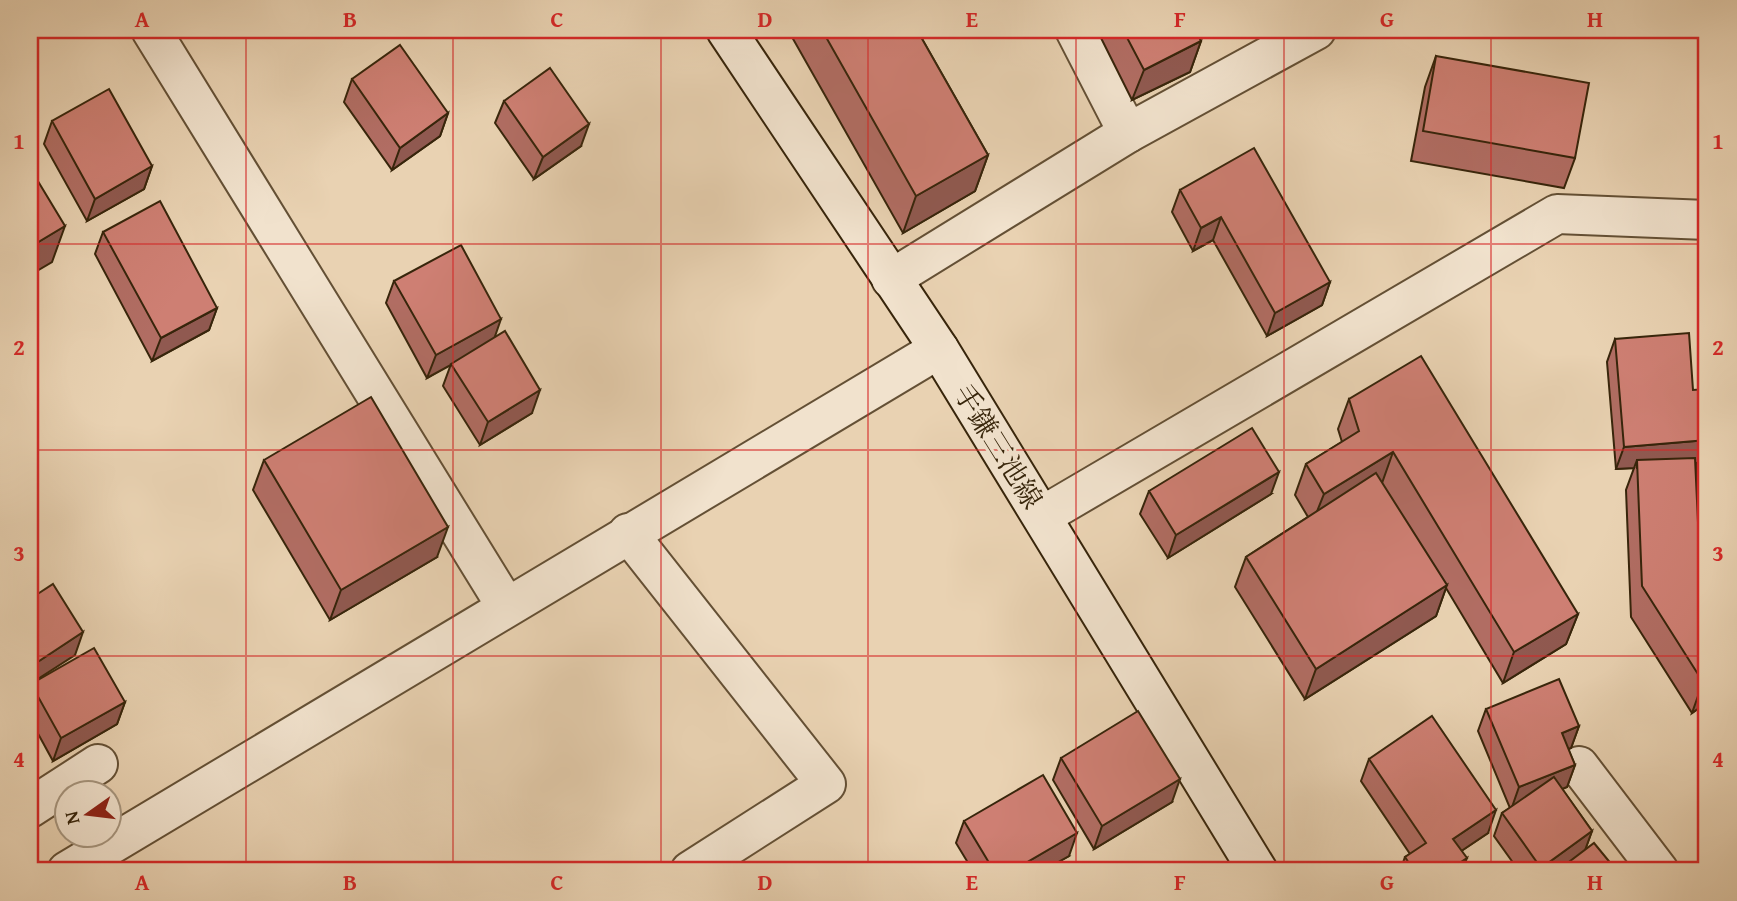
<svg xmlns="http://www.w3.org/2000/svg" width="1737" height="901" viewBox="0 0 1737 901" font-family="'Gentium Book Plus','Noto Serif JP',serif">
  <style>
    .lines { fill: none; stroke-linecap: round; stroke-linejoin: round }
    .street-casing { stroke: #645035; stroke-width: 42 }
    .secondary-casing { stroke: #37250b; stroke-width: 42 }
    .street { stroke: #f1e2cd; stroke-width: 38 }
    .secondary { stroke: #f1e2cd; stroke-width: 38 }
    .wall { fill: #b16d63; stroke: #37250b; stroke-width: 2 }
    .shaded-wall { fill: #905950; stroke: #37250b; stroke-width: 2 }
    .building { fill: #ce7f73; stroke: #37250b; stroke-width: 2 }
    .grid { fill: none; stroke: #d62828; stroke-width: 2; stroke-opacity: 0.55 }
    .labels { text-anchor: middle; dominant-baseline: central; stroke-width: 6; stroke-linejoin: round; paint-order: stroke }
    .street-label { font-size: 28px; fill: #37250b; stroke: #f1e2cd }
    .neatline { fill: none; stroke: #d62828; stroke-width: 2.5 }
    .grid-label { font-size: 23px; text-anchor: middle; font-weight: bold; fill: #d62828 }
  </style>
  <rect width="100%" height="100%" fill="#e9d2b2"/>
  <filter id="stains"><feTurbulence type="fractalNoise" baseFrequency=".00286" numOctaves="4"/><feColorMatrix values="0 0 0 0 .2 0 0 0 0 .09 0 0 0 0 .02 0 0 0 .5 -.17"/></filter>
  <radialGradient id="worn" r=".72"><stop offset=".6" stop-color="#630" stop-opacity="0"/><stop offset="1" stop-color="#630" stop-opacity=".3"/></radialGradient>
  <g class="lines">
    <defs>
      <g id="street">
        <path d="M151,30L506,606"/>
        <path d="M1128,133L1316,30"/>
        <path d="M891,279L1128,133L1075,30"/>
        <path d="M1042,516L1557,214L1707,220"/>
        <path d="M628,533L826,784L690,871"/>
        <path d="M1579,766L1659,871"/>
        <path d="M30,808L98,764"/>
        <path d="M67,871L939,349"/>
      </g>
      <path id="secondary" d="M726,30L939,349L1258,871"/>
    </defs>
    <use href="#street" class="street-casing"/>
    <use href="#secondary" class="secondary-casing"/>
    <use href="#street" class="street"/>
    <use href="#secondary" class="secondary"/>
  </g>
  <g class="wall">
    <path d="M788,30H917L988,155L975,191L903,233Z"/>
    <path d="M1097,30H1196L1201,41L1190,72L1132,100Z"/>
    <path d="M1436,56L1575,158L1564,188L1411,161L1425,87Z"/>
    <path d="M352,79L448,113L440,136L392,170L344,102Z"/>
    <path d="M504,101L581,146L534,179L495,123Z"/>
    <path d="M1707,101V194H1701L1700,121Z"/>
    <path d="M52,121L152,166L144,189L87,221L44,144Z"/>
    <path d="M1180,190L1330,282L1322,305L1267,336L1213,240L1193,251L1172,212Z"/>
    <path d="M103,232L217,308L209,330L152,361L95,254Z"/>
    <path d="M394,281L494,338L532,413L480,445L443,386L451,364L427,378L386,303Z"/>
    <path d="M1615,339L1696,463L1700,565L1707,577V728L1701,719L1706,703L1692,713L1631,617L1626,490L1634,468L1616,469L1607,362Z"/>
    <path d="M1349,399L1578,614L1566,644L1503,683L1446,588L1436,616L1305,699L1235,587L1246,557L1308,517L1295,495L1306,464L1342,442L1338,429Z"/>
    <path d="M264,460L437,557L330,620L253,490Z"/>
    <path d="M1149,491L1271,494L1168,558L1140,514Z"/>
    <path d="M31,684L125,702L117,724L53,761L30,719Z"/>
    <path d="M1486,709L1579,726L1571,748L1568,749L1575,765L1567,787L1562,789L1592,831L1585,850L1617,871H1519L1494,836L1502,813L1510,808L1478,731Z"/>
    <path d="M1061,758L1172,802L1094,849L1053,780Z"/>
    <path d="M1369,759L1488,833L1461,851L1462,871H1400L1405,857L1410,854L1361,781Z"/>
    <path d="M964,821L1069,856L1042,871H973L956,843Z"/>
  </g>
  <g class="shaded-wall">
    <path d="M1201,41L1190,72L1132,100L1144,70Z"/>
    <path d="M448,113L440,136L392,170L400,148Z"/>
    <path d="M589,124L581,146L534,179L543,157Z"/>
    <path d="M988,155L975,191L903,233L916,196Z"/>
    <path d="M152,166L144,189L87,221L95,199Z"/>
    <path d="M1707,176V194H1701Z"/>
    <path d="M1221,217L1213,240L1193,251L1201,228Z"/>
    <path d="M65,226L52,262L30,275V247Z"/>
    <path d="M1330,282L1322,305L1267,336L1275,313Z"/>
    <path d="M217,308L209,330L152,361L161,338Z"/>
    <path d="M501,319L493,342L427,378L436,355Z"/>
    <path d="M540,390L532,413L480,445L488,422Z"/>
    <path d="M1707,440V462L1637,468V460L1634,468L1616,469L1624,447Z"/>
    <path d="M1393,452L1382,483L1312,524L1324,494Z"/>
    <path d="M1279,472L1271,494L1168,558L1176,535Z"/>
    <path d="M448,527L437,557L330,620L341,590Z"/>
    <path d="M1447,585L1436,616L1305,699L1316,669Z"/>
    <path d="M1578,614L1566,644L1503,683L1514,652Z"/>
    <path d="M83,632L75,655L30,684V667Z"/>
    <path d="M1707,680L1706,703L1692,713L1703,682Z"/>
    <path d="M125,702L117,724L53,761L61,738Z"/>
    <path d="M1579,726L1571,748L1554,755L1562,733Z"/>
    <path d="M1575,765L1567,787L1511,810L1519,787Z"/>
    <path d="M1180,779L1172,802L1094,849L1102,826Z"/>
    <path d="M1496,810L1488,833L1445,862L1453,839Z"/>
    <path d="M1592,831L1584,853L1559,871H1540L1541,868Z"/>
    <path d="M1077,833L1069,856L1042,871H1012Z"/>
    <path d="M1467,858L1462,871H1447Z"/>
  </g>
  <g class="building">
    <path d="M822,30H917L988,155L916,196Z"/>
    <path d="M1123,30H1196L1201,41L1144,70Z"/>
    <path d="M400,45L448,113L400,148L352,79Z"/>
    <path d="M1436,56L1589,83L1575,158L1423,131Z"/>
    <path d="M550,68L589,124L543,157L504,101Z"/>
    <path d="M109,89L152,166L95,199L52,121Z"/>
    <path d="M1254,148L1330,282L1275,313L1221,217L1201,228L1180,190Z"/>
    <path d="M30,168L65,226L30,247Z"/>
    <path d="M160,201L217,308L161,338L103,232Z"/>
    <path d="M461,245L501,319L436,355L394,281Z"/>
    <path d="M505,331L540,390L488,422L451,364Z"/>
    <path d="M1689,333L1693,390L1707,389V440L1624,447L1615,339Z"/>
    <path d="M1421,356L1578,614L1514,652L1393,452L1324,494L1306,464L1359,431L1349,399Z"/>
    <path d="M371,397L448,527L341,590L264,460Z"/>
    <path d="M1252,428L1279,472L1176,535L1149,491Z"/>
    <path d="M1695,458L1700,565L1707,577V680L1703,682L1642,586L1637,460Z"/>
    <path d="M1376,473L1447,585L1316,669L1246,557Z"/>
    <path d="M53,584L83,632L30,667V599Z"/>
    <path d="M94,648L125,702L61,738L31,684Z"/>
    <path d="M1559,679L1579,726L1562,733L1575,765L1519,787L1486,709Z"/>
    <path d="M1138,711L1180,779L1102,826L1061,758Z"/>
    <path d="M1432,716L1496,810L1453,839L1467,858L1447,871H1414L1405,857L1426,843L1369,759Z"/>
    <path d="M1043,775L1077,833L1012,871H994L964,821Z"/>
    <path d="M1554,777L1592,831L1541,868L1502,813Z"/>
    <path d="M1594,843L1617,871H1557Z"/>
  </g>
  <path class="grid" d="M246,30V871M453,30V871M661,30V871M868,30V871M1076,30V871M1284,30V871M1491,30V871M30,244H1707M30,450H1707M30,656H1707"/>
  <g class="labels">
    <g class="street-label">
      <text transform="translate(999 446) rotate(58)">手鎌三池線</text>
    </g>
  </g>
  <rect width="1737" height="901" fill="none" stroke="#e9d2b2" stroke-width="77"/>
  <g transform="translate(88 814) rotate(256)"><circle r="33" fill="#f1e2cd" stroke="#a7967f" stroke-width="2"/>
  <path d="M0-5L12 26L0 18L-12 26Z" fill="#8f2418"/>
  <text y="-10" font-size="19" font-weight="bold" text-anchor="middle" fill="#37250b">N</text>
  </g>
  <rect x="38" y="38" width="1660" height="824" class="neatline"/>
  <g class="grid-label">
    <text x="142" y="27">A</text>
    <text x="350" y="27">B</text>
    <text x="557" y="27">C</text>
    <text x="765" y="27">D</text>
    <text x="972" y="27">E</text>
    <text x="1180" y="27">F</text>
    <text x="1387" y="27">G</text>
    <text x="1595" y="27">H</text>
    <text x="19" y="149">1</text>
    <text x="1718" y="149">1</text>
    <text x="19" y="355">2</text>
    <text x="1718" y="355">2</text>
    <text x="19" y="561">3</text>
    <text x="1718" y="561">3</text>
    <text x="19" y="767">4</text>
    <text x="1718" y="767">4</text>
    <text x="142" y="890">A</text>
    <text x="350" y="890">B</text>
    <text x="557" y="890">C</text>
    <text x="765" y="890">D</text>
    <text x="972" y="890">E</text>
    <text x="1180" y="890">F</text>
    <text x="1387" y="890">G</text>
    <text x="1595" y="890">H</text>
  </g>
  <rect width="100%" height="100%" filter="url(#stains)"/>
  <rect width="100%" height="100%" fill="url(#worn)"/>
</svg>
